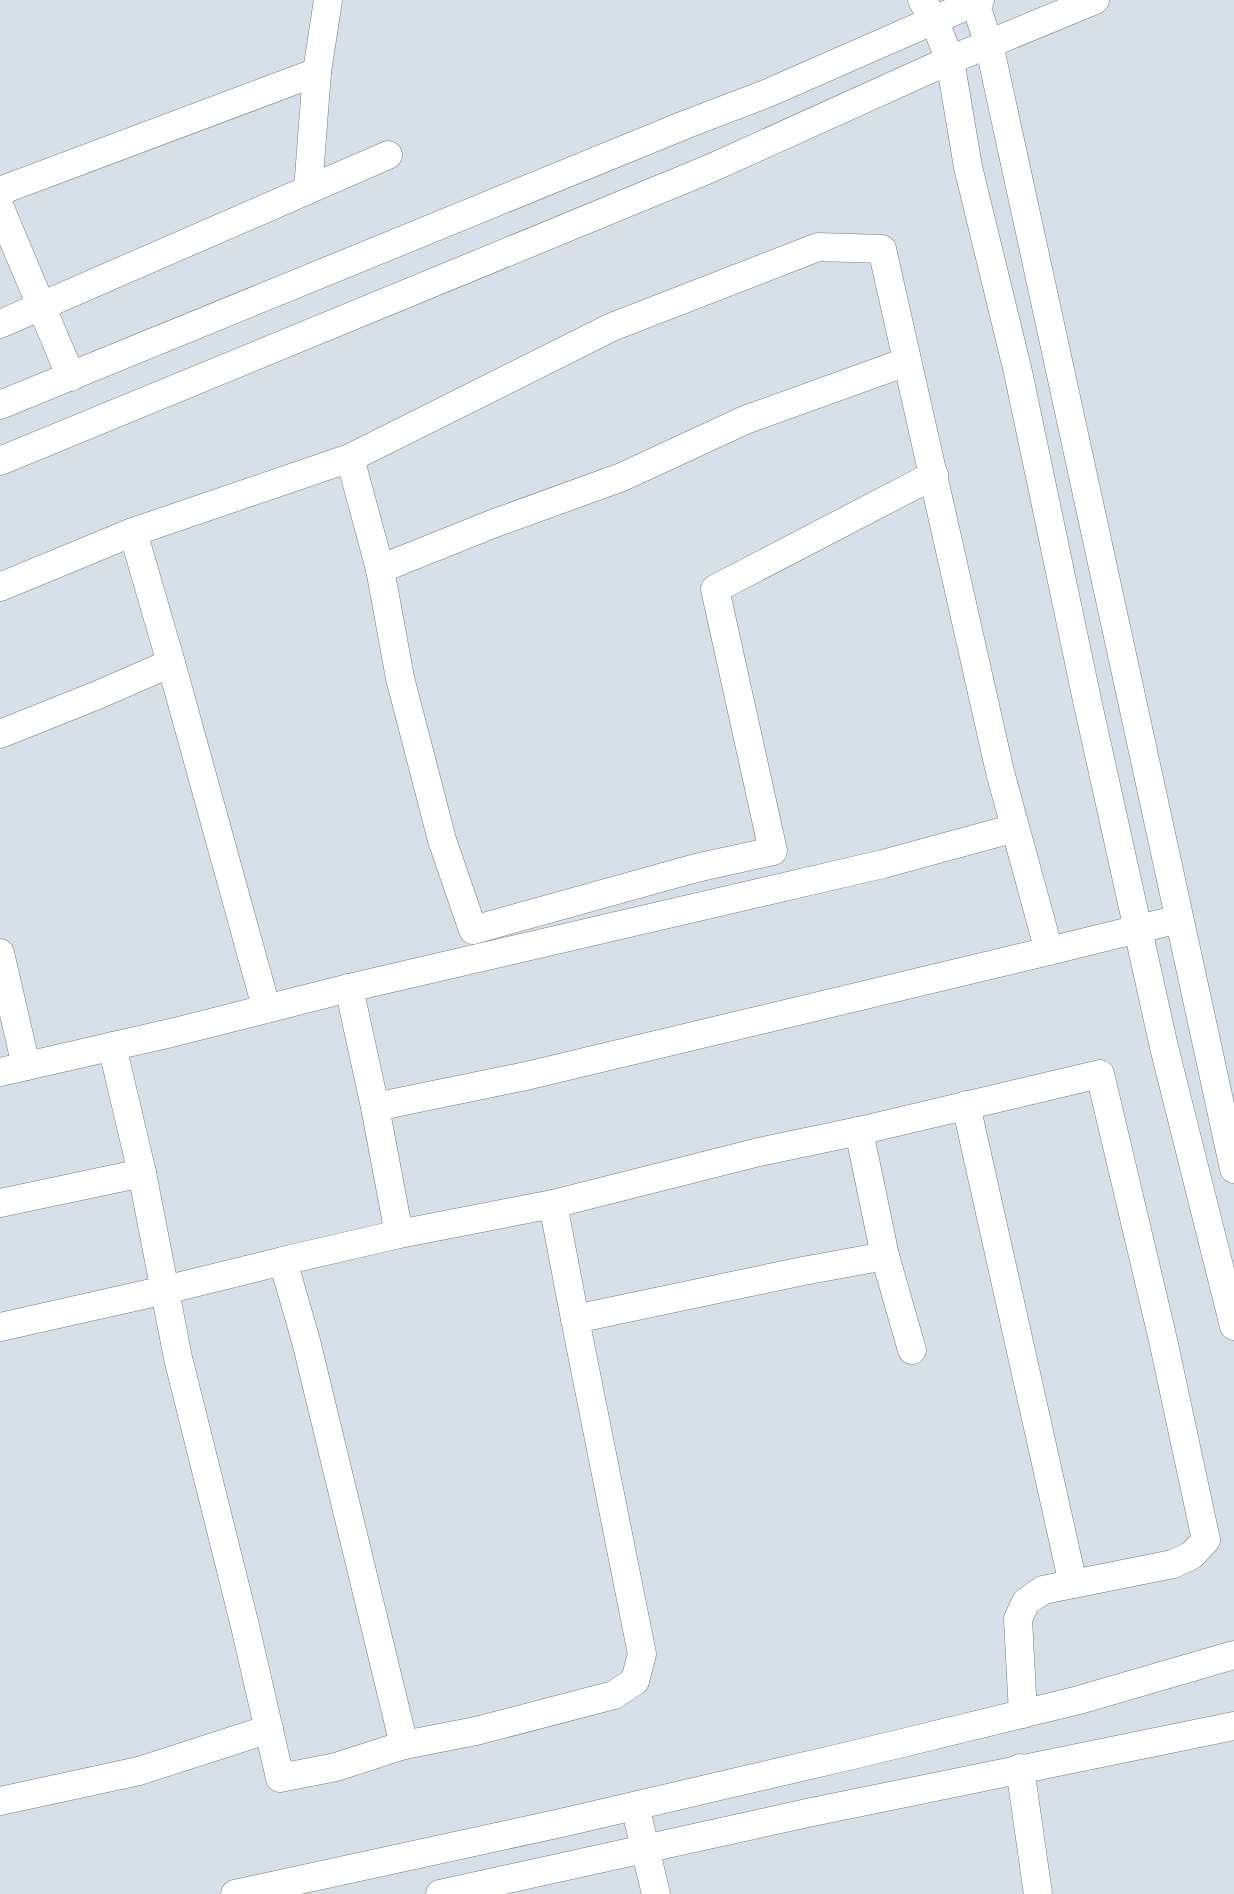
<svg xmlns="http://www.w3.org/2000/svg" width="1234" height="1894" viewBox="0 0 1234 1894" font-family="Montserrat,sans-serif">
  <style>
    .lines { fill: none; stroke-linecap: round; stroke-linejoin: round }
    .minor-casing { stroke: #747c85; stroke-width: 29 }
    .minor { stroke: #fff; stroke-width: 28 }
  </style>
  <rect width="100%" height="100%" fill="#d7dfe9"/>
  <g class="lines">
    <defs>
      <g id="minor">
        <path d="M922,0L934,20L950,60L968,167L1018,372L1087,700L1164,1047L1234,1326"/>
        <path d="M974,0L989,44L1234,1169"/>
        <path d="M308,190L317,72L328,0"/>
        <path d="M0,191L317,72"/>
        <path d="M0,208L71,377"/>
        <path d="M0,324L388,155"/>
        <path d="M906,362L745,420L622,477L495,523L380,569L400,678L442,840L473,930L696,868L773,851L715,589L934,475"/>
        <path d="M0,405L687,124L768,93L980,0"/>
        <path d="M350,458L380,569"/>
        <path d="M0,461L709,169L950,60L1095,0"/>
        <path d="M0,587L133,532"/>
        <path d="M0,734L100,694L171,663"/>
        <path d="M0,953L26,1066"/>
        <path d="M349,988L375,1107L399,1234L553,1204L759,1152L859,1131L1100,1074L1163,1340L1206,1540L1192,1555L1173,1564L1043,1590L1026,1602L1018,1619L1023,1714"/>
        <path d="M266,1007L171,663L133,532L350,458L612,327L818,247L882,249L1000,772L1049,951L1179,919"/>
        <path d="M0,1072L175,1032L349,988L883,864L1015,828"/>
        <path d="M966,1105L1073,1584"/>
        <path d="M375,1107L526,1076L1049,951"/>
        <path d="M859,1131L885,1256L912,1350"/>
        <path d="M0,1203L142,1173"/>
        <path d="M553,1204L575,1319"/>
        <path d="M283,1261L399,1234"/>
        <path d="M0,1327L165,1290L283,1261L306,1341L404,1745L336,1767L280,1778L245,1626L178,1358L142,1173L112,1046"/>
        <path d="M404,1745L476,1731L614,1695L635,1681L642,1654L575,1319L803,1271L885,1256"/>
        <path d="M1020,1768L1038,1894"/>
        <path d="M0,1801L139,1771L269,1729"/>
        <path d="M635,1806L656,1894"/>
        <path d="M235,1894L561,1823L857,1754L1079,1700L1234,1655"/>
        <path d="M440,1894L812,1812L1234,1726"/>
      </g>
    </defs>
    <use href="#minor" class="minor-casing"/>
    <use href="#minor" class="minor"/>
  </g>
</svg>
